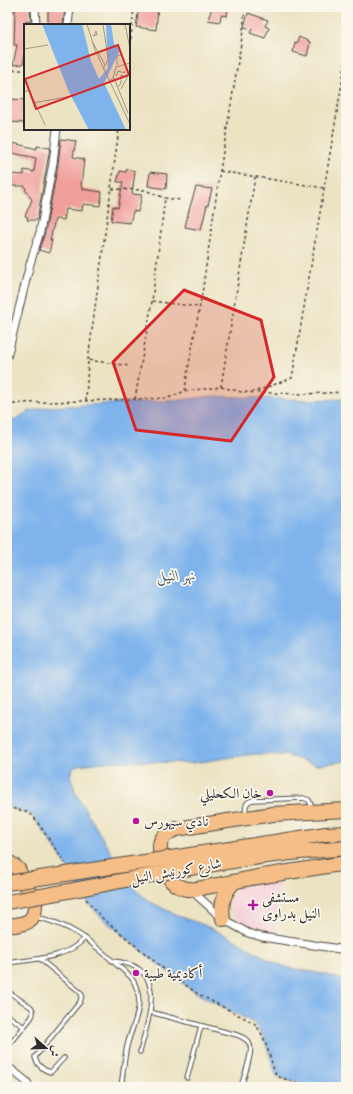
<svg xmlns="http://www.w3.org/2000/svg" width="353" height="1094" viewBox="0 0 353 1094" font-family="'IM FELL Double Pica',Amiri,serif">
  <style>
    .built { fill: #f5cfd9 }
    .water { fill: #7eb3ec; stroke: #546f8c }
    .building { fill: #f09f9b }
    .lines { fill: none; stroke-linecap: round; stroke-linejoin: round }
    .lane-casing { stroke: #484742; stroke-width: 5.5 }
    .street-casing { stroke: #484742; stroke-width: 9 }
    .highway-casing { stroke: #484742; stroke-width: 16 }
    .path { stroke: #484742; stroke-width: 1.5; stroke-dasharray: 3 3; stroke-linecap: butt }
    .lane { stroke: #fff; stroke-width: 3.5 }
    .street { stroke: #fff; stroke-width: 7 }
    .highway { stroke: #f6be87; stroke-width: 14 }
    .highway-bridge-casing { stroke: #484742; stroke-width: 16; stroke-linecap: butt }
    .highway-bridge { stroke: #f6be87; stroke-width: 14 }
    .marked { fill: #d62828; fill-opacity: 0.2; stroke: #d62828; stroke-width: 3; stroke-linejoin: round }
    .poi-dot { fill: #b5179e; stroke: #fbf7ec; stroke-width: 1.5 }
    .labels { text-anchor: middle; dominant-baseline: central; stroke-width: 3.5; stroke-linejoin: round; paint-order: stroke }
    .poi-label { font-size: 14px; fill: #2b2b2b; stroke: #fbf7ec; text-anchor: start }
    .street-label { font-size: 14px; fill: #2b2b2b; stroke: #fbf7ec }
    .water-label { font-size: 15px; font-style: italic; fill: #485b6f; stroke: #fbf7ec }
    .inset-road { fill: none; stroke: #9e9986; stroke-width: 1 }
    .view { fill: #d62828; fill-opacity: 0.15; stroke: #d62828; stroke-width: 2 }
    .inset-edge { fill: none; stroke: #2b2b2b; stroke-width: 2 }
  </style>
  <rect width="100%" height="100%" fill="#fbf7ec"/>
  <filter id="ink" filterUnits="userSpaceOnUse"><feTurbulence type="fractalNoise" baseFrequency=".025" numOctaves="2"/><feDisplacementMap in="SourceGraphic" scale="8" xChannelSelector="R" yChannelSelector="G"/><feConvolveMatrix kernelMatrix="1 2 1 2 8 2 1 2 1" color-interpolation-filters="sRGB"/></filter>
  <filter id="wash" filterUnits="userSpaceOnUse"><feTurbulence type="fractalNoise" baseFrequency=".012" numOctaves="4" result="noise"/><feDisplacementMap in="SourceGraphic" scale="16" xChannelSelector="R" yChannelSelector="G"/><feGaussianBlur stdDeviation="0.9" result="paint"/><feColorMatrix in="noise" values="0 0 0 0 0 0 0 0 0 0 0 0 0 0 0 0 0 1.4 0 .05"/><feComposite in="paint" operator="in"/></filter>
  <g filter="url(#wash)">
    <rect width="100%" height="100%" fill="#ebe3c2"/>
    <path class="built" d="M280,880L274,935L248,926L238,919L230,910L229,900L241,885Z"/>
    <path class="water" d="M212,396L309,400L346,399V761L317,765L285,755L254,754L193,763L112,761L78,765L73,768L71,772V778L76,794L110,851L138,892L152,903L181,917L204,925L233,939L275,963L286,967L323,974L346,981V1087H314L281,1078L276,1075C269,1057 267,1038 254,1023L198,994L170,974L101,917L88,903L63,860L33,816L27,812L7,807V424L30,411L48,407L182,400Z"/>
    <g id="blocks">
      <g class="building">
        <path d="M26,7H30L31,21L25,22V54L23,64L13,65L17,45H14L15,11L16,9Z"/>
        <path d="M48,7H65L63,25H48Z"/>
        <path d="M139,7H158L156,30L136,27Z"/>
        <path d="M212,7H228L227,16L221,15L220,22L208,20Z"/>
        <path d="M248,13L268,20L265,26L269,28L265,38L250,33L252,29L244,27Z"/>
        <path d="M299,37L310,42L307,56L293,52L295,42L297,43Z"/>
        <path d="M11,99L25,100V123L9,122Z"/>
        <path d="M61,139L76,141L73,157L84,159L81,187H82V189L102,192L100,206L83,204L82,211L66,209L64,220L55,219L50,240H52L49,253L39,250L45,233L58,164Z"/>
        <path d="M13,143L37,149V146L50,148L37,220H27L28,217L25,216L32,200L26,191L25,186H11V174L24,175V170L34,172L36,158L12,153Z"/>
        <path d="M127,169L135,171L132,194L142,195L138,212L133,211L130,223L111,221L113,206L118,208L123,182H117L120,171L126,172Z"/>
        <path d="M150,172L167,174L166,189L148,186Z"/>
        <path d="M196,187L212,189L208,205H207L201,230L185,227L189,210Z"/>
      </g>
    </g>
  </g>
  <g filter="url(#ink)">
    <use href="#blocks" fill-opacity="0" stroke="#484742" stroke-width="1"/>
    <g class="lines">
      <defs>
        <g id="lane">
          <path d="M246,814C245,807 245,802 253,800L303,798L309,800L312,808"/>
          <path d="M35,917C78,925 99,950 131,977C148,1003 133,1021 127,1046C124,1060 123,1074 121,1087"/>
          <path d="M40,959L80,992L82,995L80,1002L35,1057C36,1064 44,1071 51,1072L64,1058"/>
          <path d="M112,961C170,965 149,1015 140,1052"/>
          <path d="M7,963C34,959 66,959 85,938"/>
          <path d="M7,991L31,1007C34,1011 34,1014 31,1018L11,1043"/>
          <path d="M150,1012L237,1035C242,1037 248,1039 250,1045C253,1053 244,1077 241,1086"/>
          <path d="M7,1015L24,1027"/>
          <path d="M187,1078L201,1026"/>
        </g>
        <g id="street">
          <path d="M35,7L36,25"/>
          <path d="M7,9L12,7"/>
          <path d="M68,25L70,7"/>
          <path d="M7,357L30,264L40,232L53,163L57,129"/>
          <path d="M191,890L223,919L248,933L262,937L346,950"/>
          <path d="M7,1066L27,1082L29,1087"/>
        </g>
        <g id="highway">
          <path d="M346,810L273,814L176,829C156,837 158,848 164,865C167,873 169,880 175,884C182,889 189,890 197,889L257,877L346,863"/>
          <path d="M7,861L18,869L35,905C35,925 22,924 7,926"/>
          <path d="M223,919C221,904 223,893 234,882"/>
        </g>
      </defs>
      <use href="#lane" class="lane-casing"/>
      <use href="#street" class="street-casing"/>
      <use href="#highway" class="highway-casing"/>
      <g class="path">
        <path d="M129,57L134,7"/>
        <path d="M13,70H25"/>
        <path d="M7,168L10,169"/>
        <path d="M220,171L324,188"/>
        <path d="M112,189L145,190L165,198L181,200"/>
        <path d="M152,301L199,307"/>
        <path d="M88,360L119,129"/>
        <path d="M221,387L255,177"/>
        <path d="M185,391L187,375L202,294L219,177L243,31L245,7"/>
        <path d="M251,393L292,378L346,59"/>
        <path d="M135,399L152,301L165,198"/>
        <path d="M86,401L88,360L130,366"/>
        <path d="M7,405L24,403L168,398L185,391L221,387L242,392L305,394L346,392"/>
        <path d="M7,807L27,812L33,816L65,863"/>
        <path d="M86,899L101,917L170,974L198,994L254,1023C267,1038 269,1057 276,1075L281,1078L314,1087"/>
      </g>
      <use href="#lane" class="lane"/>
      <use href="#street" class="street"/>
      <use href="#highway" class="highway"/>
      <defs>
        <g id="highway-bridge">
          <path d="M7,883L326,834L346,833"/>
          <path d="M7,902C102,886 196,864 291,853C310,851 328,850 346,848"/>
        </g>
      </defs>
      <use href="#highway-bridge" class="highway-bridge-casing"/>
      <use href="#highway-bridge" class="highway-bridge"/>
    </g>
  </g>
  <path class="marked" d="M184,290L261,320L274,377L231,441L136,430L113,362Z"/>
  <g class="poi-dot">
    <circle cx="270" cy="793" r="4"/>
    <circle cx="136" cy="821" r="4"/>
    <path d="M251 899h4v4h4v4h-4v4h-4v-4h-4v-4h4z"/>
    <circle cx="136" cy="973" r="4"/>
  </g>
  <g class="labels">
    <g class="poi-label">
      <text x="262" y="793" text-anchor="end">خان الكحليلي</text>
      <text x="144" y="821">نادي سيهورس</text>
      <text x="262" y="897">مستشفى<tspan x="262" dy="16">النيل بدراوى</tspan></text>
      <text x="144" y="973">أكاديمية طيبة</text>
    </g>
    <g class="street-label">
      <text transform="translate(176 871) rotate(-10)">شارع كورنيش النيل</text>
    </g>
    <g class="water-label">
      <text transform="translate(176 576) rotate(-1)">نهر النيل</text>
    </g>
  </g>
  <g transform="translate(24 24)">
    <rect width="106" height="106" fill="#ebe3c2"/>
    <path d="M18,0H58L67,37L75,55L84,44L82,0H87L90,20L94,22L95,28L80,59L102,106H65L45,68Z" fill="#7eb3ec"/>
    <path class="inset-road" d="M63,0L71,26L106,100M79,0L84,34L82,41M101,0L106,25M69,12L72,11H73L72,7L70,12M68,17L81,41L79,45M0,25L24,21M93,41V32L97,31M92,52L94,47L101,49L100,47M89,54L92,43L106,39M85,57L90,54L104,89M94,63L97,59V51L100,52M97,65L106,48M0,68L5,66L21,101M9,79L48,72"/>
    <path class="view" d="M94,21L105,51L12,85L1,55Z"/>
    <rect width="106" height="106" class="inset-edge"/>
  </g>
  <rect width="353" height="1094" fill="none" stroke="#fbf7ec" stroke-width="24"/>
  <g transform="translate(46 1048) rotate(110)" stroke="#fbf7ec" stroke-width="3" paint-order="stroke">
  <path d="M0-3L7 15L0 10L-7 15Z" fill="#2b2b2b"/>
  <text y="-6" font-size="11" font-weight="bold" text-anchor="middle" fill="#2b2b2b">ش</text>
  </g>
</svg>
